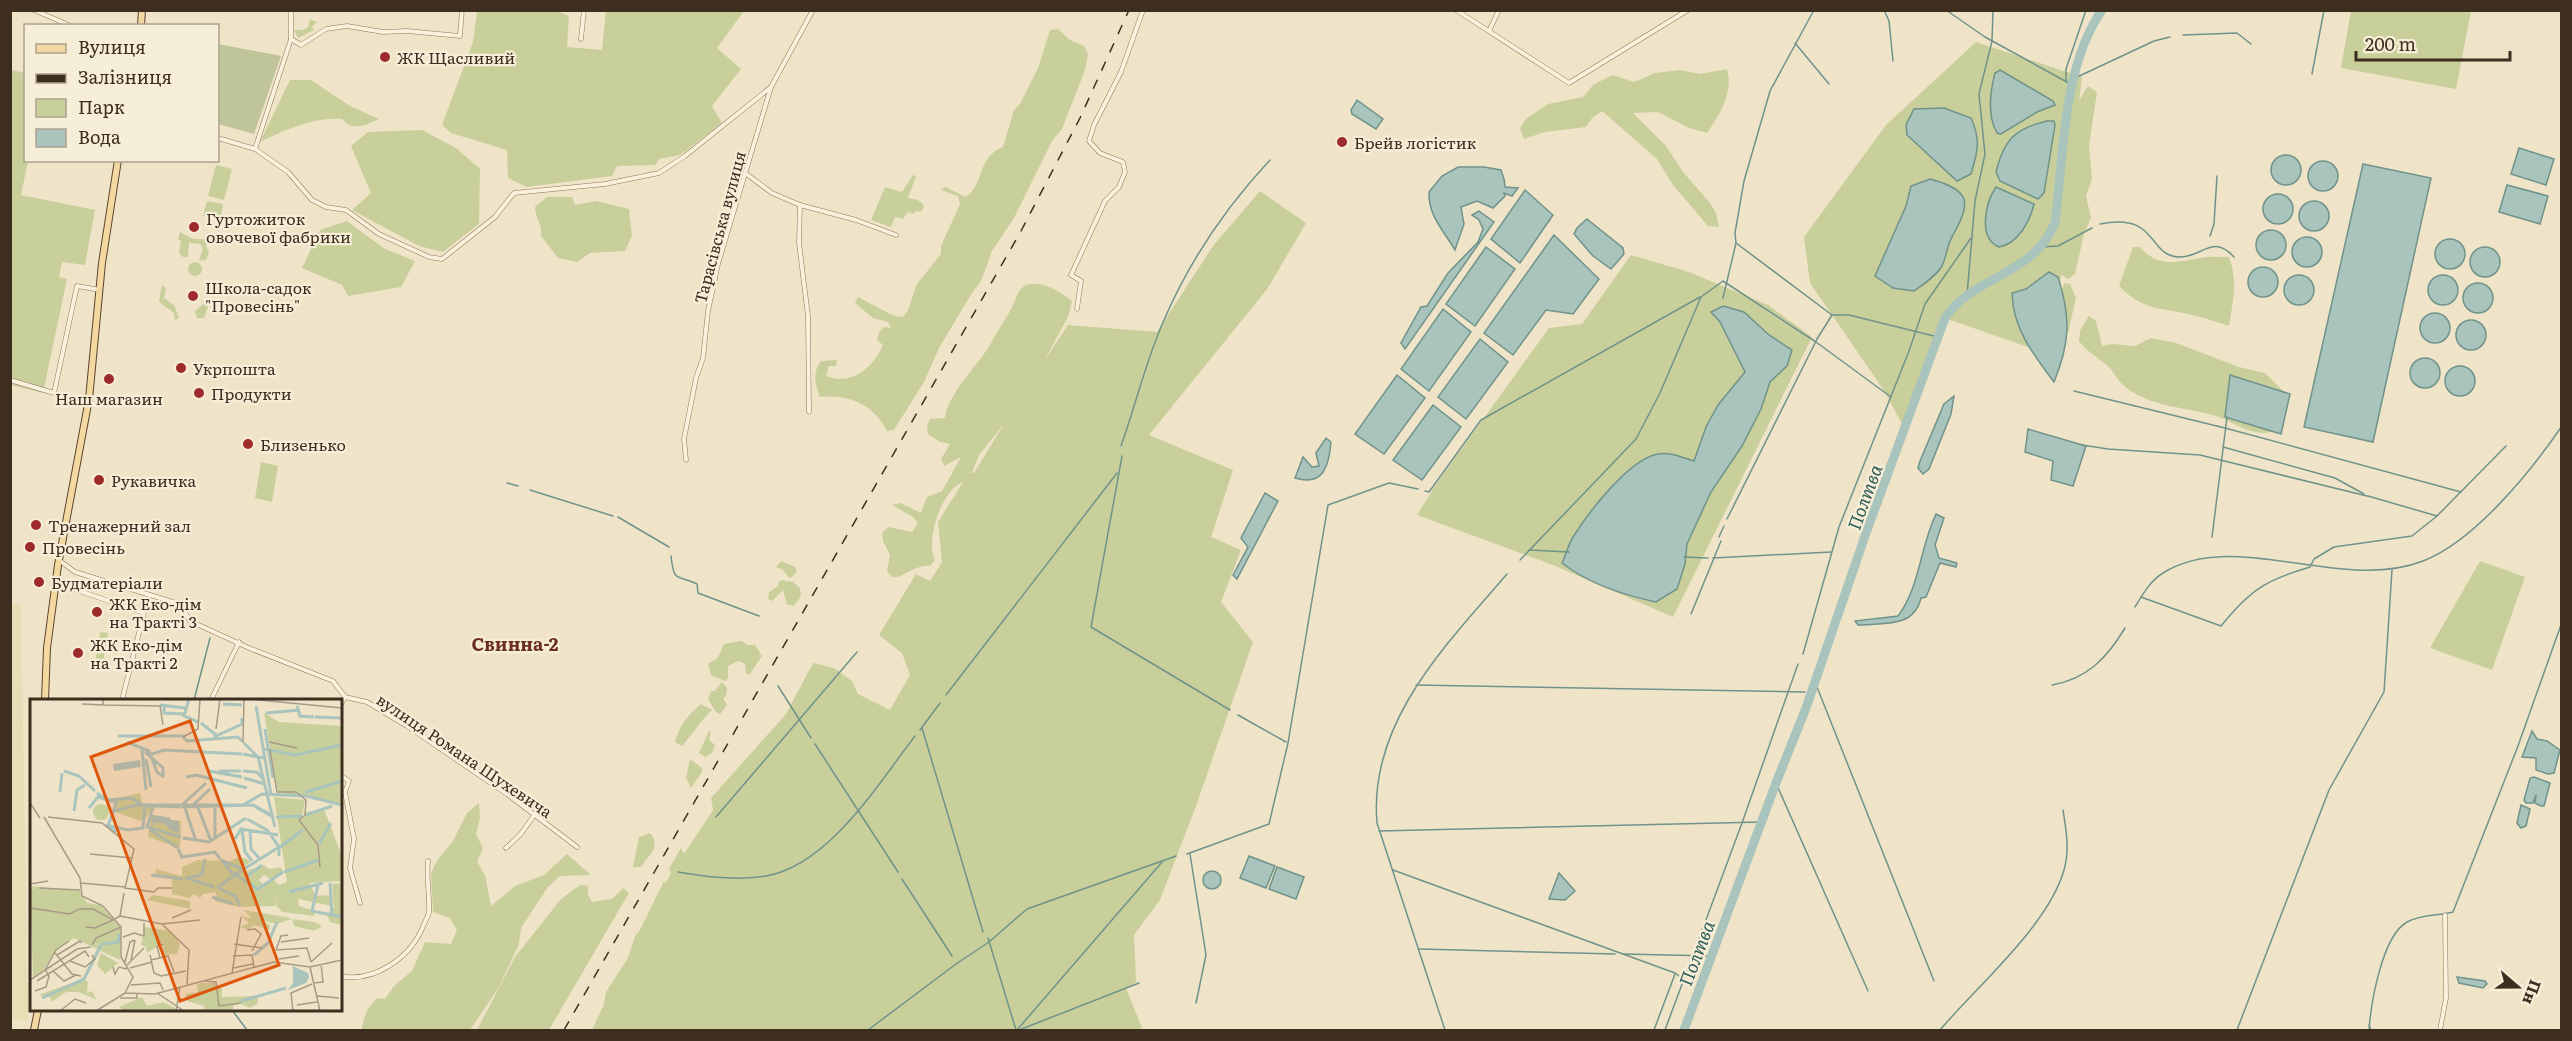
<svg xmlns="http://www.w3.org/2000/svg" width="2572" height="1041" viewBox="0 0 2572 1041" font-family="Literata,serif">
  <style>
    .farmland { fill: #e6deb5 }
    .green { fill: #c9cf9b; fill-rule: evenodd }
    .cemetery { fill: #bfc49a }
    .water { fill: #a9c4bc; stroke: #6f938a; stroke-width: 1.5 }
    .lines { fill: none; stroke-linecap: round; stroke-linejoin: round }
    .stream { stroke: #6f938a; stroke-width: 1.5 }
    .river { stroke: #a9c4bc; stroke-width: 9 }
    .street-casing { stroke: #8d765c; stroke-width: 5 }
    .primary-casing { stroke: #5b4430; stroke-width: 8 }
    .street { stroke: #faf1dc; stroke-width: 4 }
    .primary { stroke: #f3d9a0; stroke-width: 6 }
    .rail { stroke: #3d2e20; stroke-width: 1.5; stroke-dasharray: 10 10; stroke-linecap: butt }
    .poi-dot { fill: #9e2a2b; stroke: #f7eed8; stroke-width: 2 }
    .labels { text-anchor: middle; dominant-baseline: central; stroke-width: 4.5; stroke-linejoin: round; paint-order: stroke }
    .poi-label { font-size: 16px; fill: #3d2e20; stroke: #f7eed8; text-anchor: start }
    .street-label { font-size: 16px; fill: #3d2e20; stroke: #f7eed8 }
    .water-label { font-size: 18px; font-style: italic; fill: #2f5d5a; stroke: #f7eed8 }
    .neighbourhood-label { font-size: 18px; font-weight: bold; fill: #6b2e1e; stroke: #f7eed8 }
    .inset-river { fill: none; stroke: #a9c4bc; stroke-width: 3 }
    .inset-road { fill: none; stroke: #a89b85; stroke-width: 1.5 }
    .view { fill: #df570d; fill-opacity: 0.15; stroke: #df570d; stroke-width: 3 }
    .inset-edge { fill: none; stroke: #3d2e20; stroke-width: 3 }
  </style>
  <rect width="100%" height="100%" fill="#f0e4c8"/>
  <path class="farmland" d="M11,604H21L28,1021L10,1018Z"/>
  <g class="green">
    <path d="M477,11H558L569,16L567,47L602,50L606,11H744L717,48L741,69L712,106L722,123L680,155L659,159L656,165L617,166L612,176L527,187L508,178L507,150L451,133L442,125L473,42Z"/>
    <path d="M2351,11H2471L2456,89L2341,68Z"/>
    <path d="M310,19L317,22L312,27L314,30L298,38L294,30H303L308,27Z"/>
    <path d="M1058,29L1070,40L1084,46L1088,54L1085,70L1062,129L1052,141L1014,218L992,251L981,281L972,293L939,348L924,382L894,430L887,431C874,405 849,394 820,397C815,385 812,372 821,361L837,360L836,366H829L826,376C852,386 873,368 883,345L877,340L879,332L884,327L891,328L888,322L873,318L855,303L858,297L894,316L903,317L908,310L917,284L941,254V246L960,204L958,196L941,190L945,187L966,197C985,183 977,157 1003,147L1014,110L1020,104L1038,68L1050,30Z"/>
    <path d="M1976,42L2082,77L2079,101L2088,86L2097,92L2089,146L2092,179L2086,196L2091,218L2084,234L2075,274L2068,279L2061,275L2059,304L2064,283L2070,284L2076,298L2068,333L2045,353L1945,318L1904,428L1885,392L1810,283L1804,237L1886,125Z"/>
    <path d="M1727,69C1734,92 1720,114 1707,133L1689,128L1658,112L1633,113L1666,146L1683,172L1710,203L1716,213L1719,227L1708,226L1673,185L1657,159L1602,111L1592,118L1586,127L1545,132L1524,139L1520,128L1526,119L1548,104L1583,97L1593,85L1612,75L1634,82L1655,73L1680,70L1700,74Z"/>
    <path d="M11,70L25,73L26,160L28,161L21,195L95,210L85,265L62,262L59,277L67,279L43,393L11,385Z"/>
    <path d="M290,80H311L350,106L379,119C366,125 353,132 342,119C312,117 286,130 260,142Z"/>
    <path d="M422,130L456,148L480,169L479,224L443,252L419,246L352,210L371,193L351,146L368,132Z"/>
    <path d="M216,165L232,169L224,200L208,196Z"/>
    <path d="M913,175L916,176L908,198C914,199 920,199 924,206L921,212L917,211L913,214L908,212L903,219L895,217L891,227L871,220L885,187L902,192Z"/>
    <path d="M1260,191L1306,223L1268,288L1149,435L1233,470L1211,537L1241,550L1221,602L1253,642L1196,806L1160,900L1134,935L1136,982L1126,988L1142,1028L1133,1030H592L604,1004L606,992L628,958L635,936L640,930L664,881L665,884L671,874L669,869L681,848L684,854L713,810L711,798L786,714L813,663L834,668L852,681L858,694L890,710L910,675L902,653L879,635L916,574L930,581L942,562L938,522L963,482C941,490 925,542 935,560L930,566C912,565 905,578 892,577L887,571L890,555L883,541L882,533L888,527L912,532L918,523L913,517L892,505L900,503L921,513L927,497L942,491L961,457L944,466L941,459L950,444L940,442L928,434L927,426L930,419L945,418C948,395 973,370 986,351C994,338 1002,324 1010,311C1015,304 1016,292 1023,287C1034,277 1065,292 1072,302L1068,317L1044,361L1068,325L1157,332L1213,246ZM1004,424L974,473H972L979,455Z"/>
    <path d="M547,197H572L575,205L596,201L629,209L632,236L625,251L590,253L577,262L558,258L541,236C543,224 535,219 535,207Z"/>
    <path d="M207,201L223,204L221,217L203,216Z"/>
    <path d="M347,221L385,249L415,261L401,287L348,296L342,285L302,268L320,230Z"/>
    <path d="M180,232L193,239H216L218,242L209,241L206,245L209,253L206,260L199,261L203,248L200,244L189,243L188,257H183L179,253L181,241L178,239Z"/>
    <path d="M2133,247H2140C2158,268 2176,262 2201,258C2210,256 2220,257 2229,257C2238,281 2233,302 2229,326C2217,322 2205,318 2192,315C2161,307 2145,312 2119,286Z"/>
    <path d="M1631,255L1689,272L1768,305L1812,337L1673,617L1553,565L1417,515L1437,483L1549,328L1582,324Z"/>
    <circle cx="195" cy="269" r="7"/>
    <path d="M162,285L166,288L164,298L174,305L179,318L175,320L174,313L159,302Z"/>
    <path d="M208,300L210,301L204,318H197L195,311Z"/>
    <path d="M2089,316L2096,321L2102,346L2112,344L2135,346L2151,338L2176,343L2239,367L2265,373L2287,395L2281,428C2258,442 2237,423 2216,416C2183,406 2148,408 2121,383C2117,379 2114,373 2110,368C2100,358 2088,353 2079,341L2080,331Z"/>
    <path d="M261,462L278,466L272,502L255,498Z"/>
    <path d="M781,561L795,567L797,571L792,577L789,578L783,570L776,567Z"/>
    <path d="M2480,561L2525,577L2492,670L2430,648Z"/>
    <path d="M782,580L793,582L800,588L801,596L794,606L787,604L783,590L772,601L768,599L769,592L778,586L779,582Z"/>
    <path d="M100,632L108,633L103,663L95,662Z"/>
    <path d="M741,641L748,645H755L762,656L749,675L746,673L745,664L738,661L728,666V678L725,681L711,675L708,664L718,658L724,644Z"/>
    <path d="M722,682L727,688L726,696L723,698L727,705L720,714L716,712L708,699L711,691H715Z"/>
    <path d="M701,704L712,710C700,721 693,734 682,746L675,742C678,727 689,714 701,704Z"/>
    <path d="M709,731L711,732L709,740L715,745L712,753L705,757L699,753Z"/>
    <path d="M690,759L702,768V772L691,788L686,778Z"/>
    <path d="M479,803L480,818L476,834L483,848L477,862L485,875L491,906L515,886L544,875L567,854L591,875L560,876L548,887L521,928L519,944L499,987L470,1030H362C362,1019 369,1005 377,998L385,999L394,986L412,971L425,942L451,944L457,930L450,918L433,912L431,873L438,859L453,841L467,813Z"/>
    <path d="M650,833C662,848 648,855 641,867H633L639,837Z"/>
    <path d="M580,885L588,886V895L592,902L612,899L623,888L629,893L549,1030H477L515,957L561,899Z"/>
  </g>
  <path class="cemetery" d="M218,44L281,56L254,134L218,124Z"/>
  <g class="water">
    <path d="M2000,70L2053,101L2055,105L2037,112L2001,134L1997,133C1987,115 1990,92 1995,73Z"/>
    <path d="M1357,100L1383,119L1376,129L1352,114L1351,110Z"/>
    <path d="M1944,108L1971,118C1981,140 1978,151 1971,174L1957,181L1907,135L1906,125L1914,109Z"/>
    <path d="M2047,121H2054L2055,125L2044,193L2038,199L2000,181L1996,172C2004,140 2014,129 2047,121Z"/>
    <path d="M2519,148L2554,159L2546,185L2511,174Z"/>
    <circle cx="2286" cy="170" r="15"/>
    <circle cx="2323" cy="176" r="15"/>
    <path d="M2363,164L2431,178L2373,442L2304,427Z"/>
    <path d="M1458,167H1484L1501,170L1504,179L1505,187L1518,188L1512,196L1504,193L1505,196L1493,208L1477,201L1461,207L1464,224L1455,250C1444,231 1428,216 1429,192L1442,176Z"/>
    <path d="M1930,179C1970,190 1972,201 1953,235C1947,244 1947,256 1942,266C1936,276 1924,284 1914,291L1893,288L1875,276L1906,206L1911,186Z"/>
    <path d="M2507,185L2548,196L2540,224L2499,212Z"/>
    <path d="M1996,187L2034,204C2030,221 2018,244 1999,247C1977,238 1986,202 1996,187Z"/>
    <path d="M1525,190L1553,215L1520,263L1491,239Z"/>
    <circle cx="2278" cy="209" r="15"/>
    <circle cx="2314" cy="216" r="15"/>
    <path d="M1479,211L1494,222L1405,349L1401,343L1421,307L1427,306L1448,273L1478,242L1483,229L1479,220L1472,215Z"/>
    <path d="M1587,219L1623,248L1624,254L1611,269L1593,256L1574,234L1577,228Z"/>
    <circle cx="2271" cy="245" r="15"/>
    <path d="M1554,235L1599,279L1573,314L1546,310L1513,355L1484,333Z"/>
    <circle cx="2307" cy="252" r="15"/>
    <circle cx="2450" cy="254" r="15"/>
    <path d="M1486,247L1515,269L1475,326L1446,304Z"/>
    <circle cx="2485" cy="262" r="15"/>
    <circle cx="2263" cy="282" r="15"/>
    <path d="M2049,272L2058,277C2071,317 2070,343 2054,382C2033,354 2013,329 2012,293L2026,289Z"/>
    <circle cx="2299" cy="290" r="15"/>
    <circle cx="2443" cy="290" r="15"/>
    <circle cx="2478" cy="298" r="15"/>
    <path d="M1723,306L1744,312L1769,335L1792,350L1787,366L1770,382L1761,409L1742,446L1711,492L1687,544L1685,564L1677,589L1656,602C1623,595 1589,584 1562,563C1566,555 1568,545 1573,537C1588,513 1629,459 1658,454C1671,452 1681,457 1694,461L1706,427L1718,405L1745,372L1720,322L1711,312Z"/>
    <path d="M1443,309L1471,332L1429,391L1401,369Z"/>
    <circle cx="2435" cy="328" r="15"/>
    <circle cx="2471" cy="335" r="15"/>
    <path d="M1480,339L1508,362L1466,419L1438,397Z"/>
    <circle cx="2425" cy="373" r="15"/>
    <circle cx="2460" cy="381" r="15"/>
    <path d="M1397,375L1425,398L1384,454L1355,434Z"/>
    <path d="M2230,375L2290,394L2281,434L2225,417Z"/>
    <path d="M1954,396L1951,414L1929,469L1923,474L1918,468L1920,461L1944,404Z"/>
    <path d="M1433,405L1461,427L1422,480L1393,460Z"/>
    <path d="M2028,429L2086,446L2073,486L2051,480L2053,461L2025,452Z"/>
    <path d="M1326,438L1331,442C1329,465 1324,487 1295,478L1303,457L1312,467L1319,466L1316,453Z"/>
    <path d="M1265,493L1278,501L1237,579L1233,575L1248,547L1241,538Z"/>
    <path d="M1936,514L1944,518L1935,545L1939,558L1957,563L1956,567L1940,563L1926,597L1921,598C1914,628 1884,623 1858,625L1855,621L1898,616C1920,587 1920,547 1936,514Z"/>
    <path d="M2532,731L2537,739L2547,741L2560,750L2554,773L2548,774L2536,770V758L2522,757Z"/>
    <path d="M2534,777L2550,783L2544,806H2541L2535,803L2536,795L2533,803H2526L2524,800L2530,778Z"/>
    <path d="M2521,805L2530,809L2526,826L2521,828L2517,823Z"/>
    <path d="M1249,856L1275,866L1266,888L1240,878Z"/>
    <path d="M1277,867L1304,877L1296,899L1269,889Z"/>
    <circle cx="1212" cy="880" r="9"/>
    <path d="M1559,873L1575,891L1565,900L1549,899Z"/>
    <path d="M2457,977L2485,981L2487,984L2483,988L2459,983Z"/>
  </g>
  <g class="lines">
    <g class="stream">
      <path d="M1814,10L1770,91L1744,181L1735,233L1736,243L1832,315H1849L1938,337"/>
      <path d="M1884,10L1889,21L1893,61"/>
      <path d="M1946,10L1985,37L2074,86"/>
      <path d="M2183,35L2237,33L2251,44"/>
      <path d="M1795,43L1829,84"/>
      <path d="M2312,74L2324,10"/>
      <path d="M2075,78L2154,41L2170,37"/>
      <path d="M2066,81V69L2086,10"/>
      <path d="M2100,224C2159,212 2147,256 2179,257C2202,258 2212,233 2234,257"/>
      <path d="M2210,236L2214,224L2217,176"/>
      <path d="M2041,247L2058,246L2092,228"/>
      <path d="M1967,295L1975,201L1985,154L1979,94L1992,41L1993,10"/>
      <path d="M1723,298L1736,243"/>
      <path d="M2074,391L2225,428L2461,492"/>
      <path d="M2082,445L2108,449L2200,455L2367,496"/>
      <path d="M1121,446C1136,404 1146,360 1164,320C1189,262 1227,206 1270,160"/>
      <path d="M2223,447L2335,478L2364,494"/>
      <path d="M1122,456L1091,627L1230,710"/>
      <path d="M507,483L518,486"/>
      <path d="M530,490L613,516"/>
      <path d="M1425,491L1429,492L1481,420L1700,297"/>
      <path d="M2368,496L2437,516L2506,446"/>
      <path d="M618,517L669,547"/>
      <path d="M1727,519L1817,339L1832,315"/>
      <path d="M1719,537L1724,526"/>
      <path d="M2212,537L2227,417"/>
      <path d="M1529,550L1569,552"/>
      <path d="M671,556C674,584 677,574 697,584L698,593L759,616"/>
      <path d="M1684,557L1708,558"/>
      <path d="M1713,558L1831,552"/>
      <path d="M1520,560L1636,439L1660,393L1701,297L1723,281L1816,342L1891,397"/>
      <path d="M2141,597L2221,626C2250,590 2266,580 2310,567L2314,559L2334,547L2412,536L2437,516"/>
      <path d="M2135,607C2143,594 2150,581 2163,573C2235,528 2341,593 2423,561C2475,541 2531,471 2562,426"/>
      <path d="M1691,614L1721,541"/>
      <path d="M1803,654L1839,527L1909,351L1925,304L1971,238"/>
      <path d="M1815,682L1934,981"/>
      <path d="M1416,685L1805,692"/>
      <path d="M2052,685C2087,679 2107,658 2125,628"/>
      <path d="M778,686L811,738"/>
      <path d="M946,695L1117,473"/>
      <path d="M194,700L210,638"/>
      <path d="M1238,715L1286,742"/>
      <path d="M922,728L983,932"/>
      <path d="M920,730L940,703"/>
      <path d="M815,744L898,872"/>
      <path d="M1776,783L1868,991"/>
      <path d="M716,817L857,652"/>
      <path d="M1379,831L1762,822"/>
      <path d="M1187,854L1269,824L1288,743L1328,505L1389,483L1418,489"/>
      <path d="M1190,854L1206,955L1196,1003"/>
      <path d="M1393,870L1675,973L1683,979"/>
      <path d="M678,872C706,877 738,881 766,876C829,865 878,784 915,736"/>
      <path d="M902,879L952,956"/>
      <path d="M988,938L1016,1030"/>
      <path d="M1419,949L1615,954"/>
      <path d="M1623,954L1712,956"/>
      <path d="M232,1010L247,1030"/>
      <path d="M2369,1025L2371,1030"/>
      <path d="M868,1030L956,964L989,942L1027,909L1176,856"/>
      <path d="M1017,1030L1162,862"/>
      <path d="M1019,1030L1139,983"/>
      <path d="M1445,1030L1377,823C1368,722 1447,644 1507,574"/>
      <path d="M1654,1030L1675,974"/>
      <path d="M1665,1030L1742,823L1798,664"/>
      <path d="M1940,1030C1978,985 2048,926 2064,870C2070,850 2066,830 2063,810"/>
      <path d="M2237,1030L2329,790L2384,692L2392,570"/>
      <path d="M2369,1030C2371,1003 2382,936 2407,922C2422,914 2438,916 2453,912L2518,746L2562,622"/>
    </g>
    <path class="river" d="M1684,1030L1776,783L1806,708L1866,533L1945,318C1972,276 2036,275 2055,222C2064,155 2062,68 2102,10"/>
    <defs>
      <g id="street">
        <path d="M34,10L71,26"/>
        <path d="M1456,10L1569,83L1688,10"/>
        <path d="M1489,31L1499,10"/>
        <path d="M291,39L301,45L326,29L347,26L383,32L407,31L460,36L462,10"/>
        <path d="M581,39L584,10"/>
        <path d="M218,138L255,149L288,172L312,200L326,207L346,210L379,234L429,257L442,259L495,217L514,193L605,184L659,173L685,156L771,87"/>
        <path d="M255,149L291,39V10"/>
        <path d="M745,173L772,193L800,205L856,220L896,235"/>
        <path d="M800,205L799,243L808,316L809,412"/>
        <path d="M1077,309L1081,281L1071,275L1105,201L1119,187L1125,172L1123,162L1100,153L1089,141L1094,125L1121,72L1143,10"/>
        <path d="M10,380L54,393L77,286L100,290"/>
        <path d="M686,460L684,439L696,378L703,358L708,311L718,264L771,87L813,10"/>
        <path d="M59,560L75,572L173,602L182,607L190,621L249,648L333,681L345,697L367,702L407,726L507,794L577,847"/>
        <path d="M56,583L144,613L122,700"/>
        <path d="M211,700L239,642"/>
        <path d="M340,706L345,697"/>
        <path d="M340,775L349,781L345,792L354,839L350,868L360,903"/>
        <path d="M506,848L520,835L535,814"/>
        <path d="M340,976C374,983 409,958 422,929C424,923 428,917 429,912C430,895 426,878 428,861"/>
        <path d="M2440,1030L2446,998L2445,915"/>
      </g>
      <g id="primary">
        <path d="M141,26L142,10"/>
        <path d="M45,700L47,648L58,565L89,399L102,263L118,160"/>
        <path d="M34,1030L38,1010"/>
      </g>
    </defs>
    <use href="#street" class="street-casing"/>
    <use href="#primary" class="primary-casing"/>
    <use href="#street" class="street"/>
    <use href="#primary" class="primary"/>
    <path class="rail" d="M564,1030L1021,231L1080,118L1129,10"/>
  </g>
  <g class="poi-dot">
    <circle cx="385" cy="57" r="6"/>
    <circle cx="1342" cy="142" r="6"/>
    <circle cx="194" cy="227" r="6"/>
    <circle cx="193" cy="296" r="6"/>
    <circle cx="181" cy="368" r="6"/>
    <circle cx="109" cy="379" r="6"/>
    <circle cx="199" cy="393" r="6"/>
    <circle cx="248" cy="444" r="6"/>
    <circle cx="99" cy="480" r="6"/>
    <circle cx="36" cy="525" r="6"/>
    <circle cx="30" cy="547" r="6"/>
    <circle cx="39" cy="582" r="6"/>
    <circle cx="97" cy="612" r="6"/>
    <circle cx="78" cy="653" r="6"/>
  </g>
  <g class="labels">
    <g class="poi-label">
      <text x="397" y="57">ЖК Щасливий</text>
      <text x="1354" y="142">Брейв логістик</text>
      <text x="206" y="218">Гуртожиток<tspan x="206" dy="18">овочевої фабрики</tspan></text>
      <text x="205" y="287">Школа-садок<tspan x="205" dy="18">"Провесінь"</tspan></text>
      <text x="193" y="368">Укрпошта</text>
      <text x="211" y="393">Продукти</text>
      <text x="109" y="398" text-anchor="middle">Наш магазин</text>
      <text x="260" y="444">Близенько</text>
      <text x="111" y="480">Рукавичка</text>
      <text x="48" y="525">Тренажерний зал</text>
      <text x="42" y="547">Провесінь</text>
      <text x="51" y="582">Будматеріали</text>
      <text x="109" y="603">ЖК Еко-дім<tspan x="109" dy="18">на Тракті 3</tspan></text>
      <text x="90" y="644">ЖК Еко-дім<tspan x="90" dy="18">на Тракті 2</tspan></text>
    </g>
    <g class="street-label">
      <text transform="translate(719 227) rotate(-75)">Тарасівська вулиця</text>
      <text transform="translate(465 755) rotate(34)">вулиця Романа Шухевича</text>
    </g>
    <g class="water-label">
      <text transform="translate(1864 497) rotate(-70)">Полтва</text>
      <text transform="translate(1696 953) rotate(-69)">Полтва</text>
    </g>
    <g class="neighbourhood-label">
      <text x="515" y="643">Свинна-2</text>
    </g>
  </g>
  <g transform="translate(30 699)">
    <rect width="312" height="312" fill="#f0e4c8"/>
    <path d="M234,14L249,23L312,27V105L248,93ZM110,94L113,106H125L115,120L110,122L86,113L87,99ZM244,98L275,101L272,118L276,113L294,110L312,157V182L280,184L285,197L301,196L302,207L268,200L269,207L285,212L284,217L252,213L246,206L247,195L245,207L208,208L185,202L186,193L173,195L170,199L164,195L159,199L142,195V180L125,175L126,170L152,177V168L168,161L200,162L210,158L221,162L214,168L216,172L234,166L239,170L251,168L253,173L241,181L234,176L229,181L234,186L244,181L249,186L257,183ZM63 113a8 8 0 1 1 16 0a8 8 0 1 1-16 0ZM120,118L151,122L150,149L118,138ZM312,184L311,217L312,226L300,223L297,215L304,209L302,185ZM0,187L50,192L57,204L70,206L90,227V261L44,239L26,251L14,270L3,278ZM123,196L160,202V210L117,201ZM213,211L255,218L262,220L247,225L232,221L240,226V231L224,226L218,231L210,228L219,224L212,218L213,215L214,218L222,219ZM262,220L284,223L292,227L284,232L264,227ZM115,228L141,232L150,245L147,255L133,256L134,243L117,254L116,248L111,246ZM71,254L88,264L75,275L67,266ZM53,280L58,283L57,294L62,292L67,301L49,293H36L22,303L20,298L8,296ZM172,284H186L187,289H192V298L228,297V304L220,309L211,305L204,306L202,312H175L174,307L157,302L156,295L168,293L167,285ZM112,298L117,307L133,303L151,312H95L89,308Z" fill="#c9cf9b"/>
    <path d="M110,61L111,68L84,72L83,65ZM122,119L148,122L150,134L140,131L135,125L125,123L121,129ZM263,267L278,274L279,278L276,284L258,291L263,284Z" fill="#a9c4bc"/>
    <path class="inset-river" d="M159,0L154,17L168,23M193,5L212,6M130,6L155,9M226,7L241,96M267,7L270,17L284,18M134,8V14L154,15M236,14L270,11M285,18L312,19M171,24L186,36M235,30L243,79M88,37H152L157,42L208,38L212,42M184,38L212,25V19M97,43L119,52L127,73L134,78M214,44L228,58L235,59M235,50L265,56L312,46M112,51L116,91M115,53L133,69V78M122,55L134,51L212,55M213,55L228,58L245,128M116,60L121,88M34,72L49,77L65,92M179,72L212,78M189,72H211M213,72L227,73L232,79M156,78L166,76L217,89M214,79L235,85M30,93L32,74M276,93L312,82M67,94L77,101L102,99L113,106H213L232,95L276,97L312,106M105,106L150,108M152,106L176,84M154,106L166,142M163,106L180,90M167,106L181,142M224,107L243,118M123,108L117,128L151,138M151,108L223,106L243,117M59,109L68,98L85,103M44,112L47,91L55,86M81,113L110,105M276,116L302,107M120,117L140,120M246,118L272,117M217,120L237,131L249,148V157M76,126L98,131L113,129L115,106M120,131L148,149M212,131L215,153L222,162M220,131L221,150L229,159M86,133L78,127L87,102M153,139L179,143L216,119M185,139V109M205,140L211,130L248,136M289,145L301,124M250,148L273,131M148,150L152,158L185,153L190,160M191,160L201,173L228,190L253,173M193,162L213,170M254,173L288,161M206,175L249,148M121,176L153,180M217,177L232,166M155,179L172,176L175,160M157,179L184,188M300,184L302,215M288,186L282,212L312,218M187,189L205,176M188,189L205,197L210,207M259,193L293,184M182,198L203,205M72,245L89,243V235M224,256L238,244L247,223M12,299L54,280L71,246M211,302L256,289"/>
    <path class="inset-road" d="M73,0V6L130,7L133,26M219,0L312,9M52,5L73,6M186,30L190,0M153,38L168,30L170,0M239,43L267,49M213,44L214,0M240,50L247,93H266L276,101L275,116L269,121L288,146L290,168M0,104L10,119M14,118L50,179L52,197L73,207L91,228V258L103,278L95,294M18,118L72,124L104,150L95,189L124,193L128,189H142M60,155L102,159M51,184L95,188M0,185L18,182M9,189L50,191M0,209L40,215L49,210H63L83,221L90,217M90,217L132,225L170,221M90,217L94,194M142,219L161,211M133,226L159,251L157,286M56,228L65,229L83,221M217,231L225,230L231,235L222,252M93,238L104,234L114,237V224M251,243L279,239M204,245L232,249M62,246L66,239L91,228M246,251L277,249L281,263M246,251L251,237L258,236M25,254L42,275L51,277M27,256L50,242L52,244M120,256L124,274L131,277M203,257L222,256L224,268M130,259L127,247L134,245M249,260L269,257M101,261L105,241M121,261L138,257L144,273M40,262L55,268L65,260L62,256M95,263L100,243L105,241M281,263L302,244M97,266L114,249M83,268L85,275L89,268L97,270M280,268L290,312M100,269L122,263M203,269L223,265M15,271L26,251L39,242M23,272L34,282L46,276M202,274L211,218M131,277L156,272M0,281L47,250L61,248M7,282L55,252L59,258M174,282L186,283L189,307L211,304M283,284L293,283L291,265M101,286L130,284L133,291M5,292L16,288L19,277L15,270M127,294L154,312M287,297L309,299M90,299H107V295M267,306L287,303M30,312L45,300L56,304M66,312L95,294L125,295L244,263L280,268L312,261M146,312L150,288M263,312L261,294L282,285"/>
    <path class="view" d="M160,22L249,266L150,302L61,58Z"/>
    <rect width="312" height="312" class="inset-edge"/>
  </g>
  <rect width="2572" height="1041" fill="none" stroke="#3d2e20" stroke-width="24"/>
  <rect x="24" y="24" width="195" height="138" fill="#f7eed8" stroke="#ada18e" stroke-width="1.5"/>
  <rect x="36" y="44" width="30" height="9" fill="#f3d9a0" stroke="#ada18e" stroke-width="1.5"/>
  <text x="78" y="54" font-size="18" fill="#3d2e20">Вулиця</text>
  <rect x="36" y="74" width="30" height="9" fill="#3d2e20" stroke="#ada18e" stroke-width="1.5"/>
  <text x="78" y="84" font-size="18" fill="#3d2e20">Залізниця</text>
  <rect x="36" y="99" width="30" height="18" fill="#c9cf9b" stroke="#ada18e" stroke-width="1.5"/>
  <text x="78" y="114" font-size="18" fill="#3d2e20">Парк</text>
  <rect x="36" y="129" width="30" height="18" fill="#a9c4bc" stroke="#ada18e" stroke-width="1.5"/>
  <text x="78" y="144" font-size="18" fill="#3d2e20">Вода</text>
  <g transform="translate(2518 987) rotate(110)" stroke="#f7eed8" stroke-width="4.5" paint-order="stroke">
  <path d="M0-4.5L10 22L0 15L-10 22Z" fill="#3d2e20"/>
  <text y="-9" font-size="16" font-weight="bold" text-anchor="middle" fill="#3d2e20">Пн</text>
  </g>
  <path d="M2356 51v9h154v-9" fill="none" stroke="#3d2e20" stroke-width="3"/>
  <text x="2365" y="51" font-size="18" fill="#3d2e20" stroke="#f7eed8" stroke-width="4.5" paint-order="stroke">200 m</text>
</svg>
